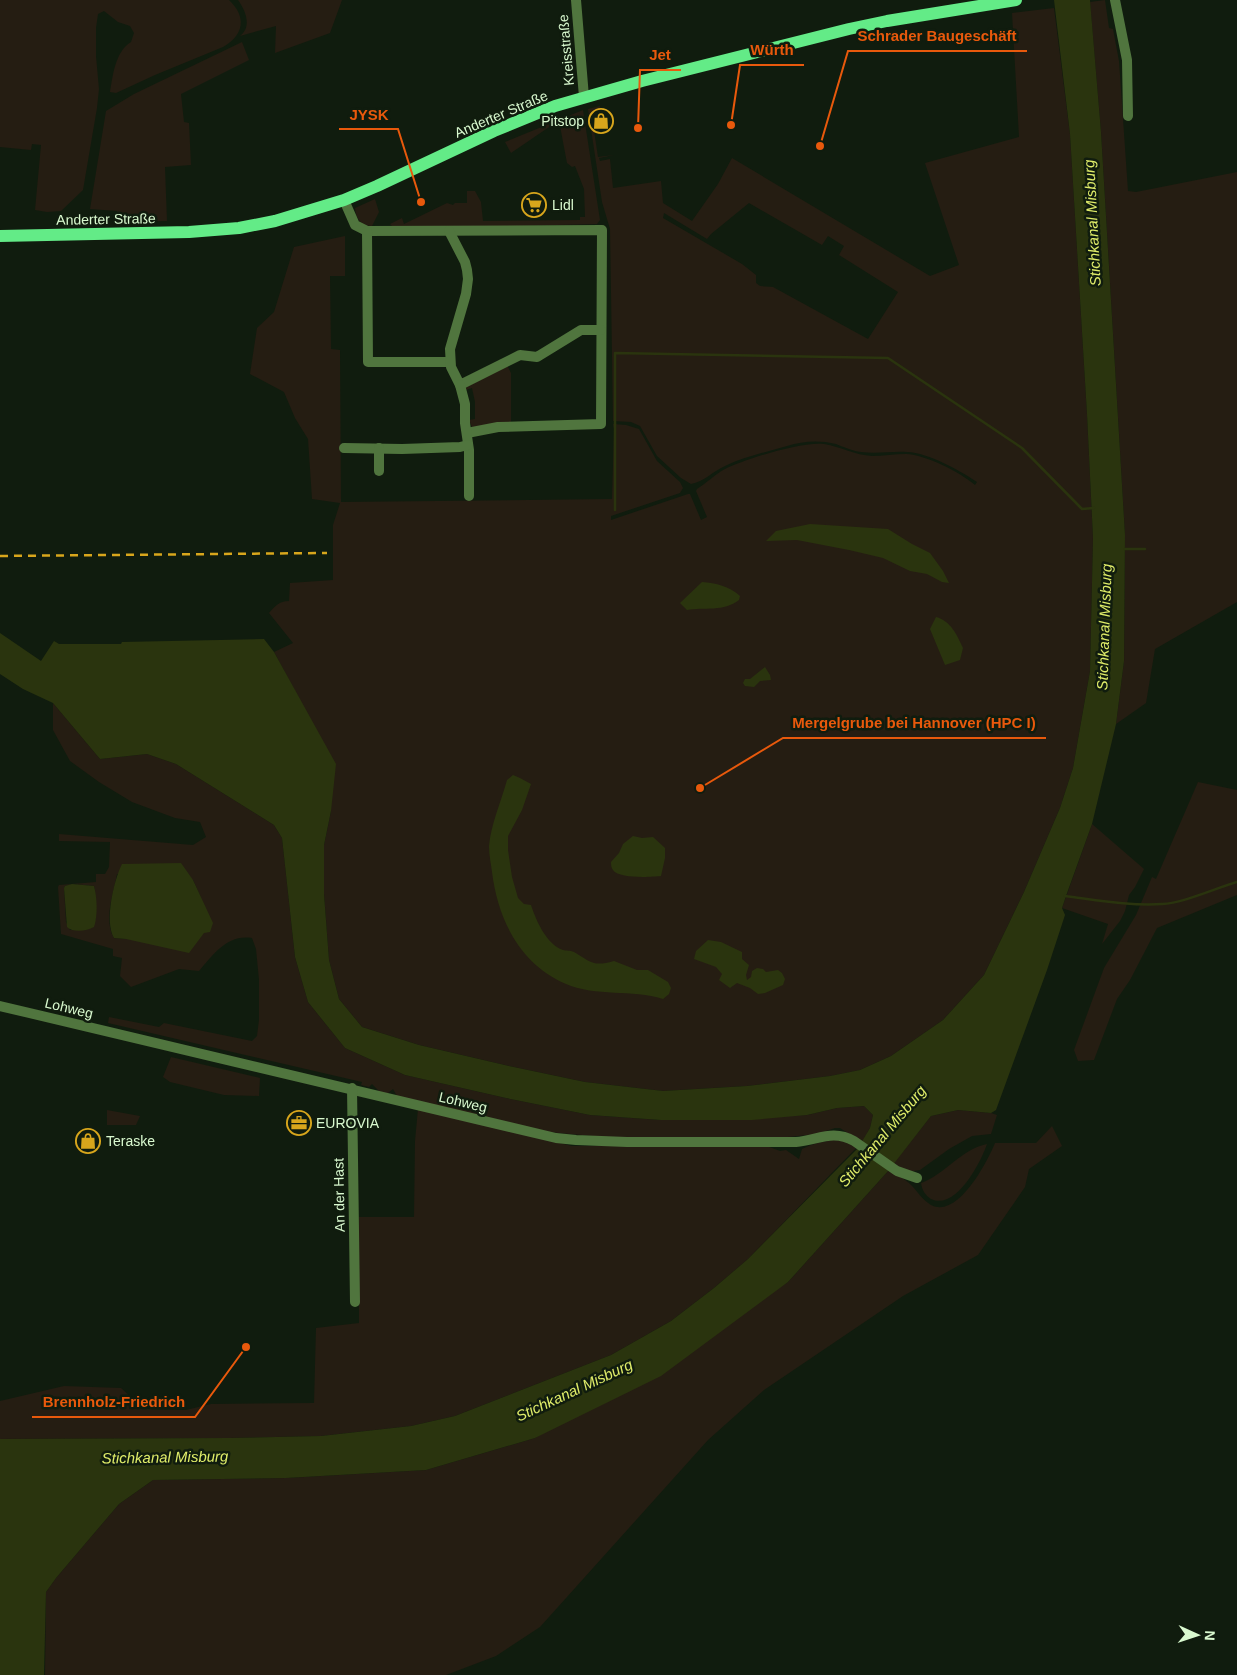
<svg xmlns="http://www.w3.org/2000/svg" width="1237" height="1675" viewBox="0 0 1237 1675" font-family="Arial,sans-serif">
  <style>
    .green { fill: #251d12; fill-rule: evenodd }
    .water { fill: #2a340e }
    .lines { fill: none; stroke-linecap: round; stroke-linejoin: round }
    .stream { stroke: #2a340e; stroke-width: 2.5 }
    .minor { stroke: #50753e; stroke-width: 10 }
    .major { stroke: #63eb87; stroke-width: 12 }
    .rail { stroke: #d8a61c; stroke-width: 2.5; stroke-dasharray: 8 6; stroke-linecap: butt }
    .labels { text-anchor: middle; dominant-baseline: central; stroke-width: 5; stroke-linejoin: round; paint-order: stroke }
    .street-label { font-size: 14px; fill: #d9f9cf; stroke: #101c0e }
    .poi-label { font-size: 14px; fill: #d9f9cf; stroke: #101c0e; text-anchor: start }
    .water-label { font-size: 15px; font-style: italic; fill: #dfec69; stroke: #101c0e }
    .leader { fill: none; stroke: #e8590c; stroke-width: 2 }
    .callout-dot { fill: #e8590c; stroke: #101c0e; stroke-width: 2 }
    .callout-label { font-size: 15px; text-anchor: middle; font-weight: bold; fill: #e8590c; stroke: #101c0e; stroke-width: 5; stroke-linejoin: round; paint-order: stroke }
  </style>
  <rect width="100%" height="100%" fill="#101c0e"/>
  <g class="green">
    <path d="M0,0H229C247,17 244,35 223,47L155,75L116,93L110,92C113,75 115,52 131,42L134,33L130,26L118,22L104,11L98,14L96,28V56L99,89L97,108L83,190L61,211L47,212L35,210L41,145L32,144L31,150L0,147Z"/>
    <path d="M238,0H342L330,33L275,53L276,26L240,36C252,27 246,11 238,0Z"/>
    <path d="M1105,0L1109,28L1113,29L1119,61L1128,191L1136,192L1237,172V602L1155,649L1146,703L1116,724L1124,661L1125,535L1101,132L1090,2Z"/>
    <path d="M1054,8L1070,134L1087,414L1093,538L1090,671L1073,768L1060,808L1024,892L984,975L943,1020L891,1056L860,1070L830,1076L747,1086L663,1091L585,1082L509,1066L419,1045L362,1027L339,999L329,960L324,894V845L331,811L302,704L274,652L293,643L269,613C275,606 279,601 289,601L290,583L333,580V525L340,503L312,499L308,439L295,418L284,392L250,374L257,328L274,312L294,247L345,236V276H330L331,349L340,350L341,502L612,499L614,429L613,424L626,425L639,429L657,461L680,482L683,488L680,493L611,516V520L688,494H690L701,520L707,517L696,491L697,489C707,483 715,474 725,469C746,459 802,441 824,444C841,447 855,455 872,456C883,456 895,454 906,454C926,455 960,472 975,485L977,482C959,470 929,453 907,452C892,451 877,454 861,452C852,451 844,447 836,444C819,440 803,441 787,446C766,452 744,457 725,466C713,471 704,482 691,484L681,478L657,456L640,426L631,422L613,421L610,229L602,202L588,109L600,106L602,116L592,117L598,157L614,155L599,158L600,161L610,159L613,188L661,181L663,203L692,221L718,184L732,158L930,276L959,265L925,163L1019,137L1012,13ZM749,203L822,245L828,236L844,246L839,255L898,292L868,339L773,287L760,286L756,283V275L742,264L663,218L664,213L707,239L711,234Z"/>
    <path d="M242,42L249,60L181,94L184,122L189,123L191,165L165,167L167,221L130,222L129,216L117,217V211L90,209L106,111L134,94Z"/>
    <path d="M583,110L600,220L597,224L395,229L390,224L402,218L404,224L447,203L453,205L455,203H467V191H475L481,202L483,221L580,220V217H585L584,189L575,166L572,167L567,163L560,126L555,123L511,153L505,142Z"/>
    <path d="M375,199L379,212L372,226C361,226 356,219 355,208Z"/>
    <path d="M507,365L511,373V422L472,427L469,420L475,419V402L472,388L466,390V387Z"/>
    <path d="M53,703L100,759L147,754L176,764L274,825L282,838L295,957L308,1002L345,1048L405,1075L506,1098L590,1115L661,1120L807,1115L837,1108L864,1106L873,1115L870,1128L862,1142L748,1259L714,1288L671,1321L611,1355L455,1416L411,1426L321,1436L229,1438L0,1439V1401L64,1386L121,1388L144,1409L186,1410L211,1404L314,1403L316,1328L359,1323V1217H414L415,1141L418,1109L572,1146L764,1145L780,1151L786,1150L799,1159L802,1149C819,1140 838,1139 857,1139L840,1128H835L817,1134L769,1139L616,1138L548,1132L398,1098L393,1089L388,1093H381L372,1084L369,1087L361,1085L362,1082L108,1023L109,1017L159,1027L164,1023L252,1041L257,1036L259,1020V980L256,949L252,938C227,934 213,955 199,971L179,969L131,987L120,976L122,958L113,956V949L61,934L58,887L59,885L96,882V874H105L109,867L110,842L59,841V834L193,845L206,837L200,822L175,818L132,802L99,782L70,761L53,730ZM117,874L193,880L201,898L126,939L114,938C103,920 114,892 117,874ZM72,884L94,886L95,890L96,919L79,930H70L66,922L64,888L65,886Z"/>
    <path d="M1198,782L1237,790V895L1157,928L1130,980L1117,999L1094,1060L1078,1061L1074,1050L1104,968L1136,915L1152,877L1156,879Z"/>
    <path d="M1092,824L1144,869L1135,887L1129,895L1125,911L1120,921L1102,944L1108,924L1062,908Z"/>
    <path d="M171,1057L260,1078L259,1096L224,1095L170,1082L163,1077Z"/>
    <path d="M107,1110L140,1116L136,1125H107Z"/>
    <path d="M958,1110L991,1113L997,1115L991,1134L972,1136L949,1149L920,1170L907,1172L894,1163L931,1116Z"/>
    <path d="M1052,1126L1062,1146L1029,1169L1025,1187L978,1255L903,1296L764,1390L708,1440L540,1627L496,1656L446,1675H45L46,1592L56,1578L119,1504L153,1480L286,1478L426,1470L535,1438L788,1282L889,1170C896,1174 903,1178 909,1183C917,1190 921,1199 931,1205C958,1219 987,1162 995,1143H1036Z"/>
    <path d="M987,1144C981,1162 956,1211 931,1199C925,1195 922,1190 921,1183C946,1174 961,1149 987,1144Z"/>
  </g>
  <g class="water">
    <path d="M1054,0H1090L1101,132L1125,535L1124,661L1116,724L1092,824L1066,896L1062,908L1065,915L1047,970L996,1110L991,1113L958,1110L931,1116L889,1170L788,1282L661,1376L535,1438L426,1470L286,1478L153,1480L119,1504L56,1578L46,1592L44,1675H0V1439L229,1438L321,1436L411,1426L455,1416L611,1355L671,1321L714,1288L748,1259L858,1148L870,1128L873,1115L864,1106L837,1108L807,1115L752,1120H661L590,1115L506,1098L405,1075L345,1048L308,1002L295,957L282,838L274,825L176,764L147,754L100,759L53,703L23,689L0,674V633L41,661L54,641L59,644H121L122,642L264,639L274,652L336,764L331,811L324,845V894L329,960L339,999L362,1027L419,1045L509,1066L585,1082L663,1091L747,1086L830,1076L860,1070L891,1056L943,1020L984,975L1024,892L1060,808L1073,768L1090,671L1093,538L1087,414L1070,134Z"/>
    <path d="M810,524L888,529L912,544L930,553L943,571L949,583L942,582L927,574L910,571L883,558L849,550L797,540L766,541L776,531Z"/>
    <path d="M702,582C716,583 729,586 740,596L739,600C724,612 704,607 687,610L680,603Z"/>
    <path d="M936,617C951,621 957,635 963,648L960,660L945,665L930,629Z"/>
    <path d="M765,667L770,675L771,680L760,681L754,687L745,686L743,683L745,679H750Z"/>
    <path d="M513,775L520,778L531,784L522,810L508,836V850L512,877L518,898L524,904L531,905C536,920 546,944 563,950C566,951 570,950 574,952C591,962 593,967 614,961L637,970H648L668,982L671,988L669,994L663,999C632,989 596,997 566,984C520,964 498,920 492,872C491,864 489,855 489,846C491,824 501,802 507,780Z"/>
    <path d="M633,836L642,838L653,837L665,848V858L661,876C651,877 619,879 613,870C611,868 611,864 611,862L619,853L623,844Z"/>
    <path d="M181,863L193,880L213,923L210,932L204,933L189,953L126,939L114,938C104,921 114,880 122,864Z"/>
    <path d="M72,884L94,886C97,896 98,916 94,927C87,931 73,933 67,927L64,888L65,886Z"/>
    <path d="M708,940L721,942L742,952V959L749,965L746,975L747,980L751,977L752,971L757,968L763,969L766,972L778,970L782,973L785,979L783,985L765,993L758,994L750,988L737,983L730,988L719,980L722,974L716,967L694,959L696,951Z"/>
  </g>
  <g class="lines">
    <g class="stream">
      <path d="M615,510V353L888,358L1022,448L1082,509L1094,508"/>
      <path d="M1125,549H1145"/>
      <path d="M1065,896C1097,900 1130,906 1162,904C1184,903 1216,888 1237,882"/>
    </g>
    <g class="minor">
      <path d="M576,0L584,97"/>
      <path d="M1115,0L1127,60L1128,116"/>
      <path d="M344,200L355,225L367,231L602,230L601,424L498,427L467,433"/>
      <path d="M367,231L368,362H450"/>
      <path d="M449,231L465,262L467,270L468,279L466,294L450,349L451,367L460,385L520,355L537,357L581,330H601"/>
      <path d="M460,385L465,404V423L469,450V496"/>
      <path d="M344,448L402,449L460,447L468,445"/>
      <path d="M379,471V448"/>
      <path d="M0,1006L556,1138L576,1140L627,1142H796C818,1140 833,1129 854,1141L897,1171L917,1178"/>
      <path d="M352,1088L355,1302"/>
    </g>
    <path class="major" d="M0,236L189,232L239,228L275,221L344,200L377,186L494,131L555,106L642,81L849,29L887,21L1016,0"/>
    <path class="rail" d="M0,556L327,553"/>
  </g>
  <defs>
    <symbol id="shop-ring" viewBox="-11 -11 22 22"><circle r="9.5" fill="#101c0e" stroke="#d8a61c" stroke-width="1.5"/><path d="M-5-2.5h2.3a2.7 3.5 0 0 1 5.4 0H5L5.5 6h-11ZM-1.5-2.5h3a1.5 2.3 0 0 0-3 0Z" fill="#d8a61c"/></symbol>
    <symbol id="supermarket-ring" viewBox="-11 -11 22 22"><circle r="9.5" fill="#101c0e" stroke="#d8a61c" stroke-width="1.5"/><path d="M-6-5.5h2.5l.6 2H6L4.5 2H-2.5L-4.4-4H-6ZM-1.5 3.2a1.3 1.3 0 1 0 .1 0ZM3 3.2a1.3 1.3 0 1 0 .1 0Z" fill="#d8a61c"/></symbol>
    <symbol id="office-ring" viewBox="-11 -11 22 22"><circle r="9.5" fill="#101c0e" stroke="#d8a61c" stroke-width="1.5"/><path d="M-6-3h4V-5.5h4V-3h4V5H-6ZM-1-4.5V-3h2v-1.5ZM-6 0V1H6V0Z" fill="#d8a61c"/></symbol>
  </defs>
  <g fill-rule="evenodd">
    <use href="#shop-ring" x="587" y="107" width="28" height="28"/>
    <use href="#supermarket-ring" x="520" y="191" width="28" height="28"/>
    <use href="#office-ring" x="285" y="1109" width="28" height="28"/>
    <use href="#shop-ring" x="74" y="1127" width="28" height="28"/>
  </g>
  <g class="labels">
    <g class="street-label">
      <text transform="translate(566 50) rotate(-95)">Kreisstraße</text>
      <text transform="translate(501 114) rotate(-23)">Anderter Straße</text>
      <text transform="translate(106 219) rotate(-1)">Anderter Straße</text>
      <text transform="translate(69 1008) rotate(13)">Lohweg</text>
      <text transform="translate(463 1102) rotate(13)">Lohweg</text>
      <text transform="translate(339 1195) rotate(-91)">An der Hast</text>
    </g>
    <g class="poi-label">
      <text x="584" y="121" text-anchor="end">Pitstop</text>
      <text x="552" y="205">Lidl</text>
      <text x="316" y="1123">EUROVIA</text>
      <text x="106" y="1141">Teraske</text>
    </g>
    <g class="water-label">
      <text transform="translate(1092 223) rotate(-93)">Stichkanal Misburg</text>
      <text transform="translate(1104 627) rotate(-88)">Stichkanal Misburg</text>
      <text transform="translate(882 1136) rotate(-50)">Stichkanal Misburg</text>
      <text transform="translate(574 1390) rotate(-25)">Stichkanal Misburg</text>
      <text transform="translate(165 1457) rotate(-1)">Stichkanal Misburg</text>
    </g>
  </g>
  <path class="leader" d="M820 146L848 51H1027M731 125L740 65H804M638 128L640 70H681M421 202L398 129H339M700 788L783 738H1046M246 1347L195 1417H32"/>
  <g class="callout-dot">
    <circle cx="820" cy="146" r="5"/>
    <circle cx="731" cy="125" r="5"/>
    <circle cx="638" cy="128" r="5"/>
    <circle cx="421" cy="202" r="5"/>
    <circle cx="700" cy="788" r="5"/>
    <circle cx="246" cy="1347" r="5"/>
  </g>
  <g class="callout-label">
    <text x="937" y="41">Schrader Baugeschäft</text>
    <text x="772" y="55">Würth</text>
    <text x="660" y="60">Jet</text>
    <text x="369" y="120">JYSK</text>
    <text x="914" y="728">Mergelgrube bei Hannover (HPC I)</text>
    <text x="114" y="1407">Brennholz-Friedrich</text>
  </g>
  <g transform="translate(1197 1635) rotate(93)" stroke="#101c0e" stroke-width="4" paint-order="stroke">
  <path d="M0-4L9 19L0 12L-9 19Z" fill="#d9f9cf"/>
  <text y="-8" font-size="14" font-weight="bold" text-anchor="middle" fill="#d9f9cf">N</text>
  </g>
</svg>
